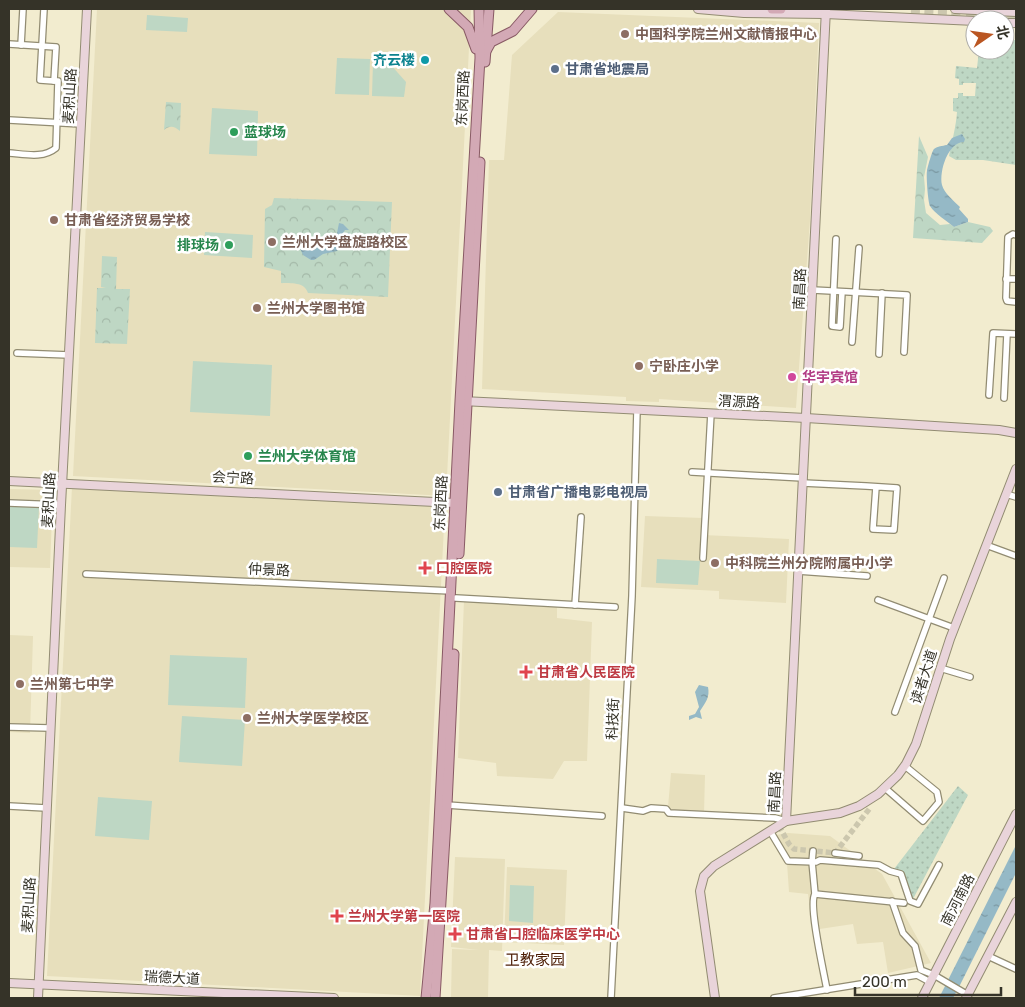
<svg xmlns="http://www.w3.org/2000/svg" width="1025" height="1007" viewBox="0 0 1025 1007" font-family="Rubik,'Noto Sans SC',sans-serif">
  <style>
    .built { fill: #e7dfbc }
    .grass { fill: #bed7c4 }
    .forest { fill: url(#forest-crowns) }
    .garden { fill: url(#garden-dots) }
    .water { fill: url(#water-ripples) }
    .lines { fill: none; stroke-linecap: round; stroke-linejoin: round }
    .street-tunnel { stroke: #ccc7ae; stroke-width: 5.5; stroke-dasharray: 5.5 3; stroke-linecap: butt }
    .primary-tunnel { stroke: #ccc7ae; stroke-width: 9; stroke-dasharray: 9 4.5; stroke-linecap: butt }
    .street-casing { stroke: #928c72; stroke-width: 8 }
    .secondary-casing { stroke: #928c72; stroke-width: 10 }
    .primary-casing { stroke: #885a64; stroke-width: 11 }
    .street { stroke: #fff; stroke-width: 5.5 }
    .secondary { stroke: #e9d4da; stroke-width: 8 }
    .primary { stroke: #d3a9b5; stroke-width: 9 }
    .education-dot { fill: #8d6e63; stroke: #fff; stroke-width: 2 }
    .culture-dot { fill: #0f9aa8; stroke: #fff; stroke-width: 2 }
    .service-dot { fill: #5c6f8a; stroke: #fff; stroke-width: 2 }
    .leisure-dot { fill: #2e9e5b; stroke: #fff; stroke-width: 2 }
    .hotel-dot { fill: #d1479c; stroke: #fff; stroke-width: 2 }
    .health-dot { fill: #e0444e; stroke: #fff; stroke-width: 2 }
    .labels { text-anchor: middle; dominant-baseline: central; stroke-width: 5; stroke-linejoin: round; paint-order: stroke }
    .education-label { font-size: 14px; font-weight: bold; fill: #785e54; stroke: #fff; text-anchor: start }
    .culture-label { font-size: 14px; font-weight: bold; fill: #0d838f; stroke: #fff; text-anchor: end }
    .service-label { font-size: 14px; font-weight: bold; fill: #4e5e75; stroke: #fff; text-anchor: start }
    .street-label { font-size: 14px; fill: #353328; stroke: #fff }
    .leisure-label { font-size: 14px; font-weight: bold; fill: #27864d; stroke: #fff; text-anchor: start }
    .hotel-label { font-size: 14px; font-weight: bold; fill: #b23c85; stroke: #fff; text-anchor: start }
    .health-label { font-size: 14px; font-weight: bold; fill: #be3a42; stroke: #fff; text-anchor: start }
    .neighbourhood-label { font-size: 15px; fill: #4b1b03; stroke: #fff }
  </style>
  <defs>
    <pattern id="forest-crowns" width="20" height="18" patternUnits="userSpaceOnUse" patternTransform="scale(1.25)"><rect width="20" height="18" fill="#bed7c4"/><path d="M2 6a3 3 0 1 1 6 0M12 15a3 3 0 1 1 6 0" fill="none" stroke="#a4b9a8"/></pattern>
    <pattern id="garden-dots" width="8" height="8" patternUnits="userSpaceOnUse" patternTransform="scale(1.25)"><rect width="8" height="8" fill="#bed7c4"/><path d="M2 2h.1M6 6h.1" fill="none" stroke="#a4b9a8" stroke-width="1.8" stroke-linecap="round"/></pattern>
    <pattern id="water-ripples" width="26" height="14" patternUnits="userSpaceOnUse" patternTransform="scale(1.25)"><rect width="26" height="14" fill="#95b9c6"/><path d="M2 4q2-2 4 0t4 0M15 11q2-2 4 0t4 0" fill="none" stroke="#7a97a1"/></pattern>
  </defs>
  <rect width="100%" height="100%" fill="#f2eccf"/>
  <g class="built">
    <path d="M97,9H471L446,496L73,476Z"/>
    <path d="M558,12L819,23L810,220L796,408L659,399V402L626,401V397L482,389L489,160H504L512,55Z"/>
    <path d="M72,487L445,507L420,996L47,976Z"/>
    <path d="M9,489L53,490L50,568L9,567Z"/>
    <path d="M645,516L703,518V535L789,539L786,603L719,599V591L641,587Z"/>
    <path d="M464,600L557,606V618L592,622L587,761H564L553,779L497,776L496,763L458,758Z"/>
    <path d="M9,635L33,636L30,733L9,732Z"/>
    <path d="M671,773L705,775L704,813L673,811L668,807Z"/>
    <path d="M788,833L830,836L882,874L931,963L888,973L883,942L857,944L853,924L813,930L808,894L789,892L787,863L770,836Z"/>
    <path d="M455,857L505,859L502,951L489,950L488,998H451L452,949L479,950L451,947Z"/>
    <path d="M507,867L567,870L564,945L504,942Z"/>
  </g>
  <g class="grass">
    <path d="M147,15L188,18L187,32L146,30Z"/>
    <path d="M337,58L370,59L369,95L335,94Z"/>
    <path d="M373,62L390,64L406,82L404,97L372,96Z"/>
    <path d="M212,108L258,111L257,156L209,154Z"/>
    <path d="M205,232L253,235L252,258L204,255Z"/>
    <path d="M193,361L272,365L270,416L190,412Z"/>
    <path d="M9,505L39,507L37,548L9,547Z"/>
    <path d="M657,559L700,561L698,585L656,583Z"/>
    <path d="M170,655L247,658L245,708L168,705Z"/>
    <path d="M182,716L245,720L242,766L179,762Z"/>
    <path d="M98,797L152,801L149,840L95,836Z"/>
    <path d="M510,885L534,886L533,923L509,921Z"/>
  </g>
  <g class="forest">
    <path d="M166,102L181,103L180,131C174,126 170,125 164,130Z"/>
    <path d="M919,136L928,157L924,177L925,189L924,200L926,213L940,225L950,224L954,227L968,222L990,227L993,231L982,243L913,238Z"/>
    <path d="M274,198L392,202L388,297L308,293C304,281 291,284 281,283V271L264,267L265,209L272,205Z"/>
    <path d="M102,256L117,257L116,289H130L127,344L95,343L97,288H106L101,287Z"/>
  </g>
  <g class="garden">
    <path d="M1005,40H1016V165L983,160H956L949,156C952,141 956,127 957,112L953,111V98H958V93H963V96H975L976,83H963V85H959V79L955,78L956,66L977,68L979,50H1005Z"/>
    <path d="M958,786L968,795L913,899L901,876L894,869Z"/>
  </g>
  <g class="water">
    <path d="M962,134L965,139L964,142C948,142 939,171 942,185C944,193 954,201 960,207L959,209L968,219V222L954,227C947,221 935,214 930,206C928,203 926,175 927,171C927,169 932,151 934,149C938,146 942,146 947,145L952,138Z"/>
    <path d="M339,223L343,224L349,230H345L343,233L347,235L349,232L352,239L346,245L342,242L337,251L323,254L314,260H311L303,255L299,246L301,241L318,238H336Z"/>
    <path d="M699,685L708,687C710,697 706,702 700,711L702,719L696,717L689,720V716L695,714L699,707L695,692Z"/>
    <path d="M1016,845V873L960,985L953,998H939Z"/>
  </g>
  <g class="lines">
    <path class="street-tunnel" d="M779,826L789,844L794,849L835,853L870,808"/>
    <g class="primary-tunnel">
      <path d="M781,9L803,10"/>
      <path d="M911,9L964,11"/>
      <path d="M966,17L1016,19"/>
    </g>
    <defs>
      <g id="street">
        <path d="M44,9L40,80L54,81"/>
        <path d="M9,44L56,47L54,81H58L56,148C43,159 24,154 9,153"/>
        <path d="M21,45L23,9"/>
        <path d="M9,120L81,124"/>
        <path d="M1016,235L1013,234L1008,237L1006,298L1007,301L1016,302"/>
        <path d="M836,239L832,326L840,327L842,292"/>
        <path d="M1006,279H1016"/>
        <path d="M813,290L907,295L904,352"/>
        <path d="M852,342L859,248"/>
        <path d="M17,353L69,355"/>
        <path d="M879,354L882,293"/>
        <path d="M989,395L993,333L1016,334"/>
        <path d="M1004,398L1007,334"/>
        <path d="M692,472L803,478"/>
        <path d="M803,483L866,486L897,488L894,530L873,529L876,487"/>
        <path d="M1006,494L1016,497"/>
        <path d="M9,503L61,505"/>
        <path d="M986,545L1016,556"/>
        <path d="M703,558L711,413"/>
        <path d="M798,571L867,576"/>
        <path d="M86,574L451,591"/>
        <path d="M456,598L615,607"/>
        <path d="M878,600L954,628"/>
        <path d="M575,605L581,517"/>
        <path d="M940,668L970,677"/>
        <path d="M895,712L944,578"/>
        <path d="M9,727L50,728"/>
        <path d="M885,788L923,821L939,802L937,792L905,766"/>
        <path d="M447,805L602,816"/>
        <path d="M9,806L46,808"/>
        <path d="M622,808L643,811L651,808L666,809L669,813L775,818L786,821"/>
        <path d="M770,831L788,861L816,862L820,860L879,865L890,871L901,874L910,901L918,904L939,865"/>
        <path d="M813,851L812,862L815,894C808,904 824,973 827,990"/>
        <path d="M835,853L859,856"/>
        <path d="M815,894L904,903"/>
        <path d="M892,901L903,933L915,946L921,970L934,975L968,995"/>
        <path d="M988,956L1016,969"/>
        <path d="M611,998L632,596L637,410"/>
        <path d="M774,998L917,975L930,982"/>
      </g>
      <g id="secondary">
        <path d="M698,9L744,13L825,14L975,21"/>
        <path d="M955,9L1016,12"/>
        <path d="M1005,23H1016"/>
        <path d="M462,401L806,418L999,430L1016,433"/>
        <path d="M9,481L455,503"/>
        <path d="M786,821L826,9"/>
        <path d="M9,983L334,998"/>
        <path d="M38,998L61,505L87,9"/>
        <path d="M715,998L700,891L704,876L714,866L786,821L840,813L859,806L878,794L898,775L906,764L916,744L950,639L1016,469"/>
        <path d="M922,998L1016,814"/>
        <path d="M966,998L1016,902"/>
      </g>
      <g id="primary">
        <path d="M449,9L468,27L476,49"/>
        <path d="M772,9H781"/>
        <path d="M486,51L491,42L513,31L532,9"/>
        <path d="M485,62L489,9"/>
        <path d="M459,554L480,162"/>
        <path d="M426,998L435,903L460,401L480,58L479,9"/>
        <path d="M435,998L447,805L454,654"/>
      </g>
    </defs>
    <use href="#street" class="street-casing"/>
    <use href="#secondary" class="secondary-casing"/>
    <use href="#primary" class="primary-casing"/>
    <use href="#street" class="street"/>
    <use href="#secondary" class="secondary"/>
    <use href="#primary" class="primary"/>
  </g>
  <g class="education-dot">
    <circle cx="625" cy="34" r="5"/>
    <circle cx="54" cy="220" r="5"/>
    <circle cx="272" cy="242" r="5"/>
    <circle cx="257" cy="308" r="5"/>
    <circle cx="639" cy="366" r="5"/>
    <circle cx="715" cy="563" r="5"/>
    <circle cx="20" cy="684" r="5"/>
    <circle cx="247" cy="718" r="5"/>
  </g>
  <circle class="culture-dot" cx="425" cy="60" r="5"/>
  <g class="service-dot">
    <circle cx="555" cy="69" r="5"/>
    <circle cx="498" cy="492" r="5"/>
  </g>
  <g class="leisure-dot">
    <circle cx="234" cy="132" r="5"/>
    <circle cx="229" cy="245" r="5"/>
    <circle cx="248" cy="456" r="5"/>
  </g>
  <circle class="hotel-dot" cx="792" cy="377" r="5"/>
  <g class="health-dot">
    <path d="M422.5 560.5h5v5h5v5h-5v5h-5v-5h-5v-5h5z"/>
    <path d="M523.5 664.5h5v5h5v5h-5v5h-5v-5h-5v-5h5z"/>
    <path d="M334.5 908.5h5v5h5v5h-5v5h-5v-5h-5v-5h5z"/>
    <path d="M452.5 926.5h5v5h5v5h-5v5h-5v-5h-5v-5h5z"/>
  </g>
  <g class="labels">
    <g class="education-label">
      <text x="635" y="34">中国科学院兰州文献情报中心</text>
      <text x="64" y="220">甘肃省经济贸易学校</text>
      <text x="282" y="242">兰州大学盘旋路校区</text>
      <text x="267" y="308">兰州大学图书馆</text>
      <text x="649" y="366">宁卧庄小学</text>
      <text x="725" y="563">中科院兰州分院附属中小学</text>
      <text x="30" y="684">兰州第七中学</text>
      <text x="257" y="718">兰州大学医学校区</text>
    </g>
    <g class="culture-label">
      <text x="415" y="60">齐云楼</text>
    </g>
    <g class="service-label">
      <text x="565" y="69">甘肃省地震局</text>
      <text x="508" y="492">甘肃省广播电影电视局</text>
    </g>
    <g class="street-label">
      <text transform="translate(70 96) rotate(-87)">麦积山路</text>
      <text transform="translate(463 98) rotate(-87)">东岗西路</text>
      <text transform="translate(800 289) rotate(-87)">南昌路</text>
      <text transform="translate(739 402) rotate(3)">渭源路</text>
      <text transform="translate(233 478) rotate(3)">会宁路</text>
      <text transform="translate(49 500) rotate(-87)">麦积山路</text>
      <text transform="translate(441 503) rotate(-87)">东岗西路</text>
      <text transform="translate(269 570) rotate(3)">仲景路</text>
      <text transform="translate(924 677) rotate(-72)">读者大道</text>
      <text transform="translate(613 719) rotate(-87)">科技街</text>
      <text transform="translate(775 792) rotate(-87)">南昌路</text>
      <text transform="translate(958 900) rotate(-63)">南河南路</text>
      <text transform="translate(29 905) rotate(-87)">麦积山路</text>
      <text transform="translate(172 978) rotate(3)">瑞德大道</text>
    </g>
    <g class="leisure-label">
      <text x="244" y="132">蓝球场</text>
      <text x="219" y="245" text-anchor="end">排球场</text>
      <text x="258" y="456">兰州大学体育馆</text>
    </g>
    <g class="hotel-label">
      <text x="802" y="377">华宇宾馆</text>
    </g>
    <g class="health-label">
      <text x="436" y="568">口腔医院</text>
      <text x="537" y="672">甘肃省人民医院</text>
      <text x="348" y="916">兰州大学第一医院</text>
      <text x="466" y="934">甘肃省口腔临床医学中心</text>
    </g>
    <g class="neighbourhood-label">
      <text x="535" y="960">卫教家园</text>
    </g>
  </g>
  <rect width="1025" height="1007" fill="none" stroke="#353328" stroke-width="20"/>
  <g transform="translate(990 35) rotate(77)"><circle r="24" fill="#ffffff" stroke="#aeada9"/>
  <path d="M0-4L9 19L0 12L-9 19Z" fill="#ba5622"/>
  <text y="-8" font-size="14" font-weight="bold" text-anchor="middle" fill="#353328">北</text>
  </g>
  <path d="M855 987v8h146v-8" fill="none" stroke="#353328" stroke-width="2.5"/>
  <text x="862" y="987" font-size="15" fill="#353328" stroke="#ffffff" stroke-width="4" paint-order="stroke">200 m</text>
</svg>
